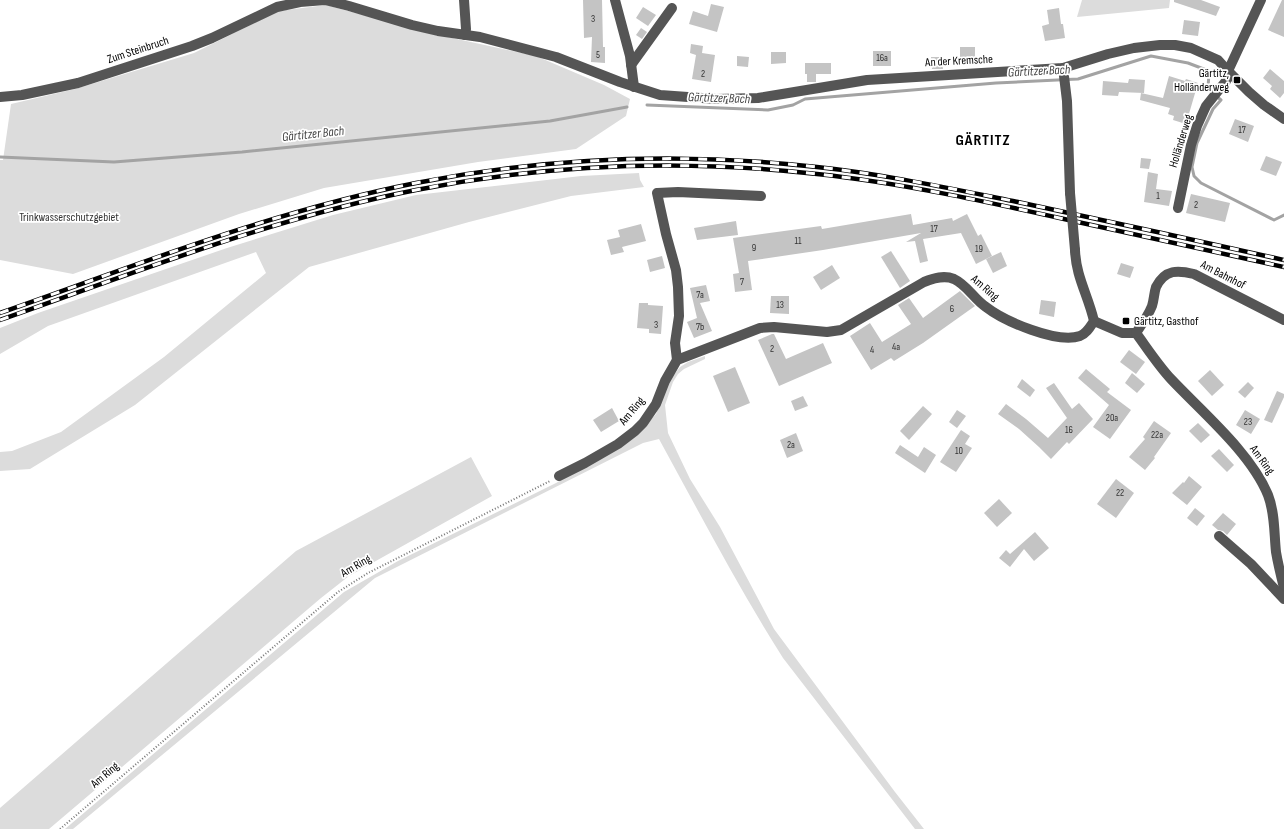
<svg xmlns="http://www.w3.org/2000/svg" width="1284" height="829" viewBox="0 0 1284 829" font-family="'Sofia Sans Condensed',sans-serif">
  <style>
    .green { fill: #dcdcdc }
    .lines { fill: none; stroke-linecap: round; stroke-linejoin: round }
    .stream { stroke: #a3a3a3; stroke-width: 3 }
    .building { fill: #c4c4c4 }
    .path { stroke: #777; stroke-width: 2; stroke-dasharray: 1 2; stroke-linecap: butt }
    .minor { stroke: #555; stroke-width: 10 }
    .rail-casing { stroke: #000; stroke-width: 4.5 }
    .rail { stroke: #fff; stroke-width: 3; stroke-dasharray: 9; stroke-linecap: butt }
    .minor-bridge { stroke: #555; stroke-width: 10 }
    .poi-dot { fill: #000; stroke: #fff; stroke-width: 1.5 }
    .labels { text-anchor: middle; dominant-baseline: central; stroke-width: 3.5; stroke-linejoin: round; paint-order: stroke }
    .number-label { font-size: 10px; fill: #313131 }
    .street-label { font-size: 12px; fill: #000; stroke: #fff }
    .poi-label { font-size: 12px; fill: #000; stroke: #fff; text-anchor: end }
    .park-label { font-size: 12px; fill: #333; stroke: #fff }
    .water-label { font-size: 13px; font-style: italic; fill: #444; stroke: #fff }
    .district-label { font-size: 16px; font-weight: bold; letter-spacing: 1px; fill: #000; stroke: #fff }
  </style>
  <rect width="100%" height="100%" fill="#fff"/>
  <g class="green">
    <path d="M1082,0H1170L1169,8L1077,17Z"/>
    <path d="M326,5L434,34L536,56L604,85L630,99L626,116L576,149L478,162L324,188L239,214L73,274L0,260V160H3L11,104L75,89L194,53L278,11Z"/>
    <path d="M639,173L640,180L644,187L571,196L469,222L309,267L135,405L30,469L0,471V452L12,451L61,432L164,357L266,273L256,252L48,326L0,354V328L38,313L227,248L333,215L416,195L581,176Z"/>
    <path d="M705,356V359L684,369L678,374L673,382L665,405L668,433L690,479L720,527L774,629L895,792L924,829H915L783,658C738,587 699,512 659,439L643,443L375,578L73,829H65L344,592L398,561L556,483L618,447L644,427L656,414L669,381L680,367L688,362Z"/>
    <path d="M471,457L492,496L349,576L321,598L49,829H0V808L296,551Z"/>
  </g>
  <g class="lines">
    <g class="stream">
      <path d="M647,105L768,110L793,105L805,99L996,83L1078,79L1151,56L1188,63L1209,71L1208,89L1221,100L1213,109L1197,143L1192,167L1194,176L1201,183L1274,220L1284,215"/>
      <path d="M0,157L114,162L242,152L550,121L627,107"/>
    </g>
  </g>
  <g class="building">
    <path d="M583,0H602L603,47H605V63L591,62L592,37L584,38Z"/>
    <path d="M1174,0H1201L1220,7L1216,16L1174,2Z"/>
    <path d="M1282,0H1284V37L1268,30Z"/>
    <path d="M711,4L724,7L717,32L689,24L693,11L708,16Z"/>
    <path d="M643,7L656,15L648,26L636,18Z"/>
    <path d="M1059,8L1061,24H1063L1065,38L1045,41L1042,26L1049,24L1047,10Z"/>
    <path d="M1184,20L1200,22L1198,36L1182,34Z"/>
    <path d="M641,28L647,32L642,39L636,35Z"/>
    <path d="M691,44L703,46L702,53L715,55L711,82L692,79L696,55L690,53Z"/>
    <rect x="960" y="47" width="15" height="16"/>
    <rect x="873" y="51" width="18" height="15"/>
    <path d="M771,52H786V63L771,64Z"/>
    <path d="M737,56L749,57L748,67L737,66Z"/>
    <path d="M931,57H941L943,69H932Z"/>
    <path d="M805,63H831V74H816V82H807V74H805Z"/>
    <path d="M1270,69L1284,81V93L1280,98L1270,89L1272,86L1263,78Z"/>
    <path d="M1169,76L1185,81L1186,79L1198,83L1186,124L1173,120L1174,116L1168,114L1170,108L1140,100L1141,93L1163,98Z"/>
    <path d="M1129,79L1145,80L1144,93L1119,92L1118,96L1102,95L1103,81L1128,83Z"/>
    <path d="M1235,119L1254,126L1248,142L1229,134Z"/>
    <path d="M1266,156L1282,162L1276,176L1260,170Z"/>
    <path d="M1141,158L1151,159L1149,169L1140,168Z"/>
    <path d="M1148,172L1158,174L1156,189L1172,191L1169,206L1144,202Z"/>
    <path d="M1191,194L1230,203L1225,222L1186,213Z"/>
    <path d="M911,214L913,225L952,218L953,221L967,214L978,236L981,234L992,256L976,264L961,233L923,239L928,261L920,263L915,241L906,242L921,233L823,250L748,261L752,290L735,292L733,274L739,273L733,238L821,226L822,229Z"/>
    <path d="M736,221L738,235L697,240L694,228Z"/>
    <path d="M641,224L646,241L622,247L624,252L611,255L607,240L620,237L618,230Z"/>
    <path d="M891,251L910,281L900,288L881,257Z"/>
    <path d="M1001,252L1007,266L993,273L986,259Z"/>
    <path d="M662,256L665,268L650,272L647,260Z"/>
    <path d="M1121,263L1134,267L1130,278L1117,274Z"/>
    <path d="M832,265L840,278L821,290L813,277Z"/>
    <path d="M706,285L710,301L700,303L712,331L694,338L687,322L697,318L690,288Z"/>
    <path d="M960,291L975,306L923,343L894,361L891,358L871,370L850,336L870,323L882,342L911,324L898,305L909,298L923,318Z"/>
    <path d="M771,296H789V314L770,313Z"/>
    <path d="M1041,300L1056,302L1054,317L1039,314Z"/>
    <path d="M639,303H648V305L663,306L661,334L649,333V329L637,328Z"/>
    <path d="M772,334H774L786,359L823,343L832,363L779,386L758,340Z"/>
    <path d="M1129,350L1145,362L1136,374L1120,362Z"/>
    <path d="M735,367L750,403L728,412L713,376Z"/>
    <path d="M1086,369L1110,389L1107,392L1131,410L1110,439L1093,427L1109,405L1078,378Z"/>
    <path d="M1210,370L1224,385L1212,396L1198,381Z"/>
    <path d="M1132,373L1145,384L1137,393L1125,383Z"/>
    <path d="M1022,379L1035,390L1030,397L1017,387Z"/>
    <path d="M1248,382L1254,388L1245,398L1238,392Z"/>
    <path d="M1054,383L1072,409L1079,403L1093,419L1069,444L1067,442L1051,459L1039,447L1019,429L998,414L1006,404L1026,419L1048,438L1067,418L1046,388Z"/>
    <path d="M1277,391L1284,394V397L1272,423L1264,420Z"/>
    <path d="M803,396L808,406L795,411L791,401Z"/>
    <path d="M923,406L932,414L909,440L900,431Z"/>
    <path d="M612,408L619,421L601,432L593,420Z"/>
    <path d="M957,410L966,416L957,428L949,422Z"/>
    <path d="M1245,410L1260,419L1251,434L1236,425Z"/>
    <path d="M1154,421L1171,433L1154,457L1155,458L1145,470L1129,457L1145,439L1143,437Z"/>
    <path d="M1198,423L1210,435L1201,443L1189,431Z"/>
    <path d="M961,430L970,436L965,444L972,448L956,472L940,462Z"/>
    <path d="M796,433L803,451L787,458L780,440Z"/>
    <path d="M900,445L918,457L924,447L936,455L925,473L895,453Z"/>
    <path d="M1219,449L1234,465L1227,472L1211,456Z"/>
    <path d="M1189,476L1202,487L1187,505L1172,493L1183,482L1184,483Z"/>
    <path d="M1116,479L1134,493L1116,518L1097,504Z"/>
    <path d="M999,499L1012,513L997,527L984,513Z"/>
    <path d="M1195,508L1205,516L1197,526L1187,518Z"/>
    <path d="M1223,513L1236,524L1227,535L1223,531L1218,530L1212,525Z"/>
    <path d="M1035,532L1049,548L1034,561L1024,549L1010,567L999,558L1006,550L1010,554Z"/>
  </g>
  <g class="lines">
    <path class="path" d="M60,829L338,592L368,573L550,481"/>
    <g class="minor">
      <path d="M464,0L466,29L465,35"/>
      <path d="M615,0L630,56L634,87"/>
      <path d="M631,65L672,8"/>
      <path d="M1063,68L1067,101L1070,193"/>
      <path d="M0,97L22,95L78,83L192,46L212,38L277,7L300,2L325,0L349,6L412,25L438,31L480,37L556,57L620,82L660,95L716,99L758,98L867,80L1063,68L1108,54L1134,48L1160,45H1175L1191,48L1218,60L1228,71L1249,92L1264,105L1284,119"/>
      <path d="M1178,208L1191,145L1197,126L1206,106L1226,81L1228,71L1261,0"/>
      <path d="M1094,321L1122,333H1136"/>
      <path d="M1136,333C1147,348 1158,365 1171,379C1202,412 1251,453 1268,495C1275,513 1274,533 1276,552C1278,564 1281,576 1284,588"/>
      <path d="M1136,333C1142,324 1148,316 1152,306C1154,300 1154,293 1156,287C1165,269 1178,270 1194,274L1284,320"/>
      <path d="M677,360L675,343L679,316L678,287L676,270L666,234L657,193L678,192L761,196"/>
      <path d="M559,476L585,463L618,444L635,431L643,423L656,404L665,381L677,360L760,328L774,327L827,332L841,330L924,282C934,278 944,275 954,279C967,285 974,299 986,307C1004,321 1057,344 1080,336C1087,333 1090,327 1094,321C1088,295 1076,277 1075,250"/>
      <path d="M1219,536L1251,564L1284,599"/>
    </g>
    <defs>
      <g id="rail">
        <path d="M0,313C137,265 273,211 416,183C548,157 684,152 817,167C883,174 948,188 1013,201C1103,220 1194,240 1284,260"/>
        <path d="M0,320C137,272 273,218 416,190C548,164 684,159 817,174C901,183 983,201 1064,219C1138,235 1211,251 1284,267"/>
      </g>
    </defs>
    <use href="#rail" class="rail-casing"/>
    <use href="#rail" class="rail"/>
    <path class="minor-bridge" d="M1070,193L1075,250"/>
  </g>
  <g class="poi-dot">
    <rect x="1233" y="76" width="8" height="8" rx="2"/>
    <rect x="1122" y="317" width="8" height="8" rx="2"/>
  </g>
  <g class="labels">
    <g class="number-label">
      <text x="593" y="19">3</text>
      <text x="598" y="55">5</text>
      <text x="882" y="58">16a</text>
      <text x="703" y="74">2</text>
      <text x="1242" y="130">17</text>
      <text x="1158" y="196">1</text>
      <text x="1196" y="205">2</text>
      <text x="934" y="229">17</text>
      <text x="798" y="241">11</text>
      <text x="754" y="248">9</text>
      <text x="979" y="249">19</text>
      <text x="742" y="282">7</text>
      <text x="700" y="295">7a</text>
      <text x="780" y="305">13</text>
      <text x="952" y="309">6</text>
      <text x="656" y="325">3</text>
      <text x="700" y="327">7b</text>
      <text x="896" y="347">4a</text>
      <text x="772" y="349">2</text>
      <text x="872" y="350">4</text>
      <text x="1112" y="418">20a</text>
      <text x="1248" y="422">23</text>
      <text x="1069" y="430">16</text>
      <text x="1157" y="435">22a</text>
      <text x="791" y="445">2a</text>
      <text x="959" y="451">10</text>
      <text x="1120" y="493">22</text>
    </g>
    <g class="street-label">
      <text transform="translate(138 50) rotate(-18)">Zum Steinbruch</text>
      <text transform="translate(959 61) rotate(-3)">An der Kremsche</text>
      <text transform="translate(1181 141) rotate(-73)">Holländerweg</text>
      <text transform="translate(1223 275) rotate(27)">Am Bahnhof</text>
      <text transform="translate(985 288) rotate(41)">Am Ring</text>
      <text transform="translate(632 411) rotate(-50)">Am Ring</text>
      <text transform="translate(1262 460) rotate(54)">Am Ring</text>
      <text transform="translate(356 566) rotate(-30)">Am Ring</text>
      <text transform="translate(105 775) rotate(-40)">Am Ring</text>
    </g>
    <g class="poi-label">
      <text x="1229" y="73">Gärtitz,<tspan x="1229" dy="14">Holländerweg</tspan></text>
      <text x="1134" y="321" text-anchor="start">Gärtitz, Gasthof</text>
    </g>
    <g class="park-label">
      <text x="69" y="217">Trinkwasserschutzgebiet</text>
    </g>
    <g class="water-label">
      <text transform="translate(1039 71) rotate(-3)">Gärtitzer Bach</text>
      <text transform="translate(719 98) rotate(2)">Gärtitzer Bach</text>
      <text transform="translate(313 134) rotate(-6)">Gärtitzer Bach</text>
    </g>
    <g class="district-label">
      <text x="983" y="140">GÄRTITZ</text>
    </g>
  </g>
</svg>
